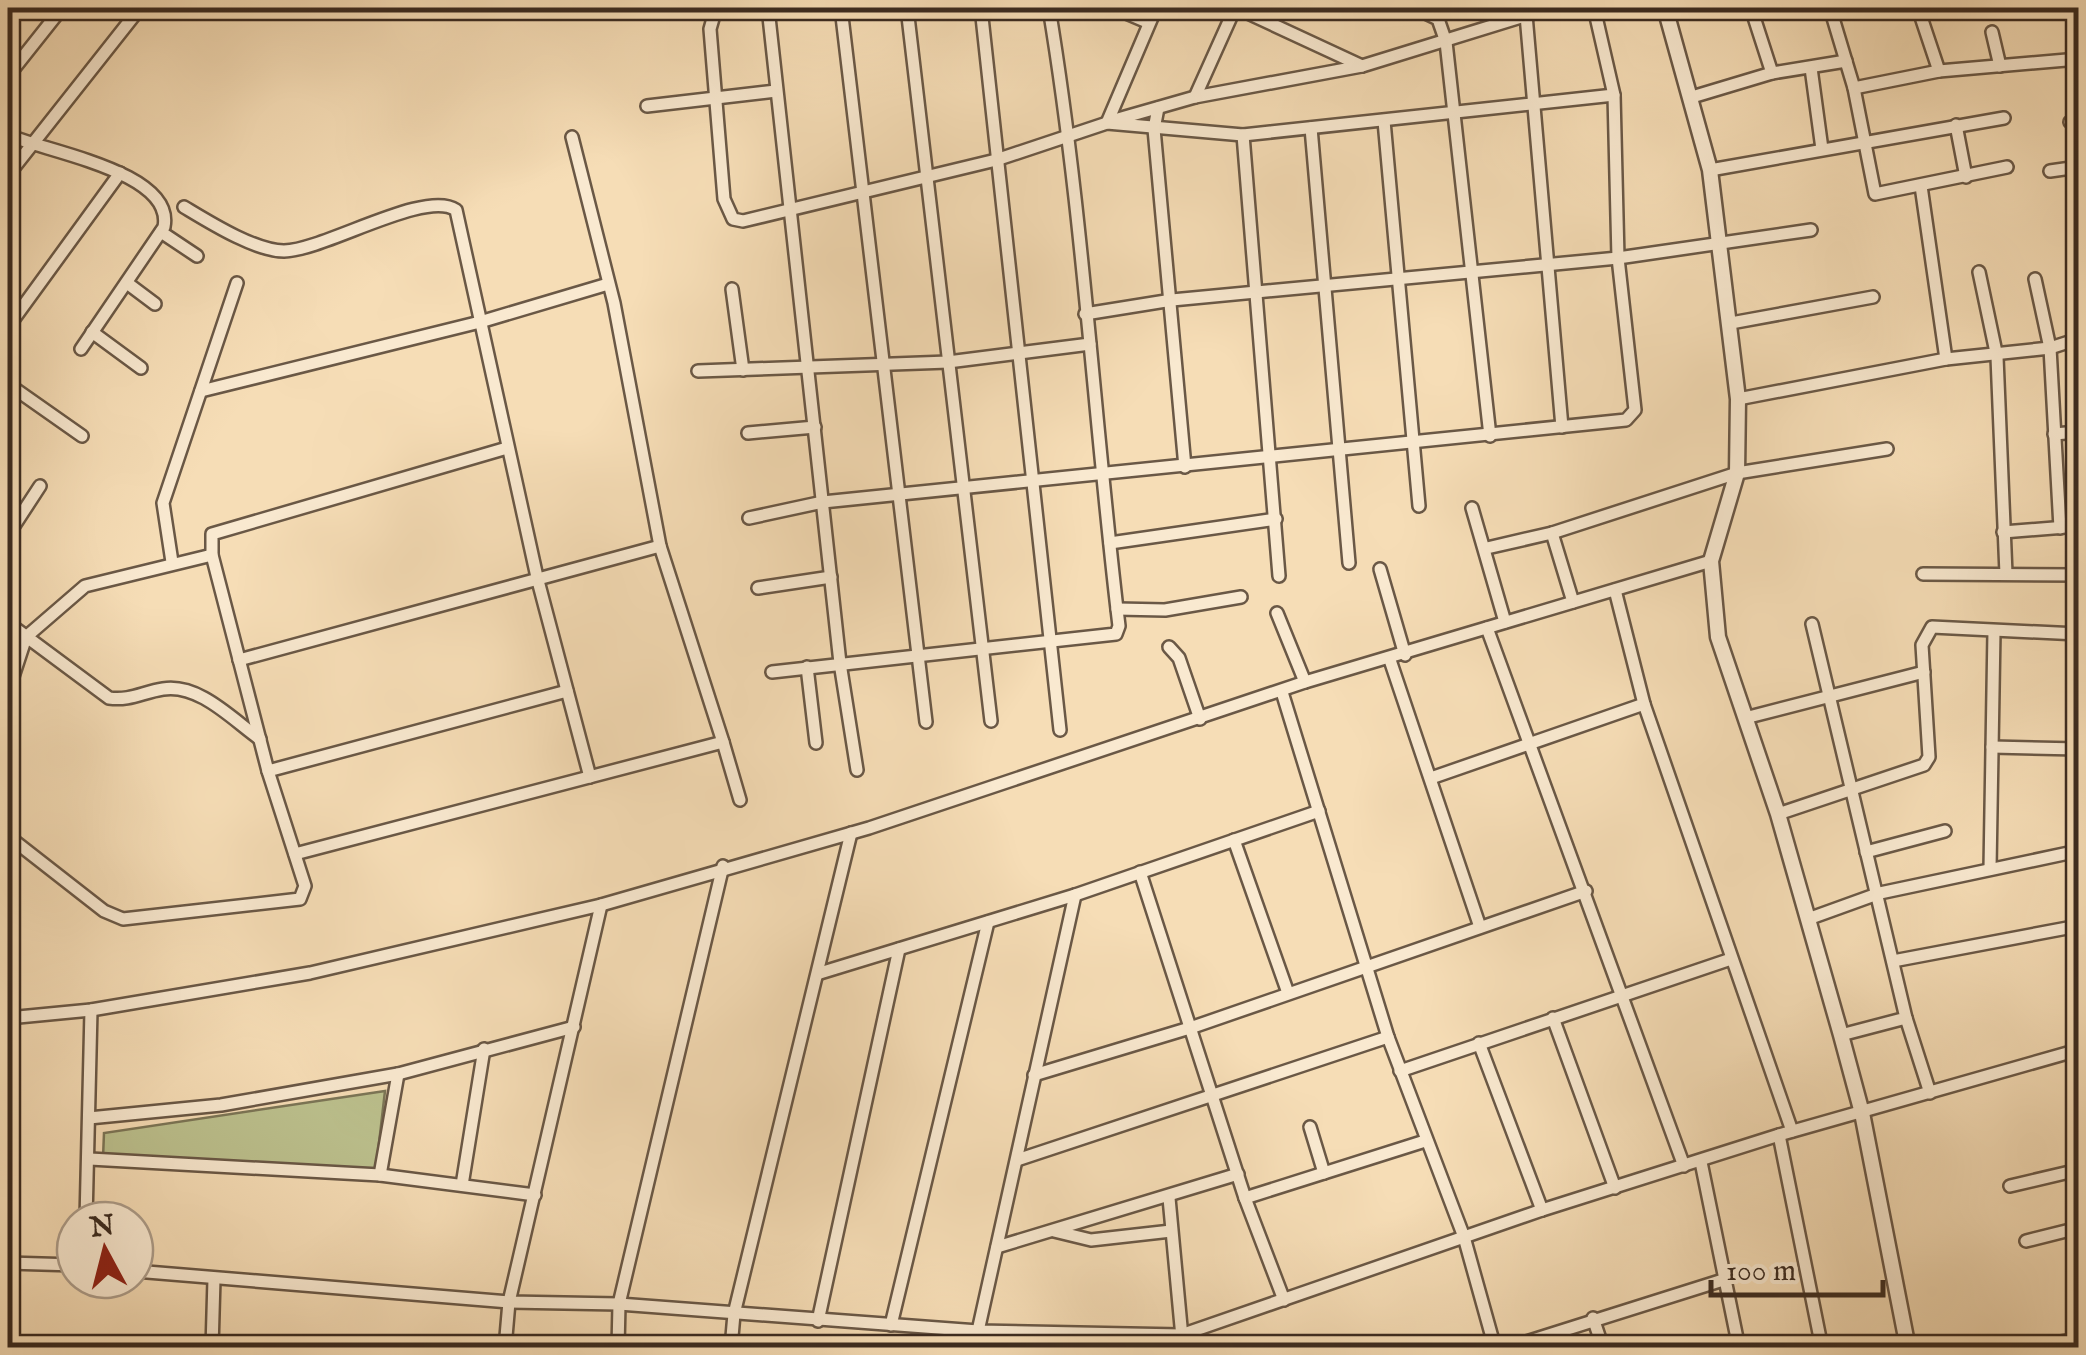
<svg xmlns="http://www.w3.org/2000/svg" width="2086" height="1355" viewBox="0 0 2086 1355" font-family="'IM FELL English',serif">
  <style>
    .green { fill: #bcc18e; stroke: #7c7657; stroke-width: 2.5 }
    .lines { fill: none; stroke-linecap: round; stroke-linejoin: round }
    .minor-casing { stroke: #6a5846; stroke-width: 16 }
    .tertiary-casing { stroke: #6a5846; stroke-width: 19 }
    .minor { stroke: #f9e9d0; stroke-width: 11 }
    .tertiary { stroke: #f9e9d0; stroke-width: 14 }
  </style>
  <rect width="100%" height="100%" fill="#f6ddb6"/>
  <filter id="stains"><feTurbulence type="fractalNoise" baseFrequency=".002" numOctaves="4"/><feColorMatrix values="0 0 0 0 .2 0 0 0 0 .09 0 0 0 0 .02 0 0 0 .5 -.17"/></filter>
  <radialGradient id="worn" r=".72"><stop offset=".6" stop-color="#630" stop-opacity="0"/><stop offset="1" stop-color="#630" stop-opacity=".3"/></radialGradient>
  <path class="green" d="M385,1091L375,1178L103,1158L104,1133Z"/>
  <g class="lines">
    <defs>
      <g id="minor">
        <path d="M716,8L710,29L724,199L733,219L743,221L996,160L1107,123L1243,135L1614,95"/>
        <path d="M768,8L840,663L857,770"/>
        <path d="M841,8L926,722"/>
        <path d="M907,8L991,721"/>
        <path d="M981,8L1060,730"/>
        <path d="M1114,8L1147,22"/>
        <path d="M1237,8L1362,66"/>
        <path d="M1415,8L1438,19L1446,42L1490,436"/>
        <path d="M1751,8L1772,73"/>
        <path d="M1830,8L1854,88L1875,194L2007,167"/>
        <path d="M1918,8L1939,71"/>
        <path d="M1985,8V9"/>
        <path d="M1526,15L1562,427"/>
        <path d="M1992,32L2000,66"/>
        <path d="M1811,68L1822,149"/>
        <path d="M8,76L62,8"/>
        <path d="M1854,88L1939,71L2078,59"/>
        <path d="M1195,97L1235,8"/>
        <path d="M1692,97L1772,73L1846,61"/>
        <path d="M647,106L776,91"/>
        <path d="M1158,108L1154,129L1185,467"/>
        <path d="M1111,121L1195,97L1362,66L1550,8"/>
        <path d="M1384,121L1419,506"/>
        <path d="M2070,122L2078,121"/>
        <path d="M1107,123L1156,8"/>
        <path d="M1956,125L1966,177"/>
        <path d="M1311,128L1349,563"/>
        <path d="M8,135C47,152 175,172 164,227L81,349"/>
        <path d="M1243,135L1279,576"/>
        <path d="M1710,170L2004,118"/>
        <path d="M2050,171L2078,167"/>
        <path d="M8,175L140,8"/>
        <path d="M1921,186L1946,359"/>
        <path d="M184,207C209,222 255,251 284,251C325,250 425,189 456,210L537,577L590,777"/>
        <path d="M161,232L197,256"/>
        <path d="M1979,272L1997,357L2006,574"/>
        <path d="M2035,279L2050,348L2060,528"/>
        <path d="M127,283L155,304"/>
        <path d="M732,289L743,370"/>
        <path d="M1085,314L1172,300L1618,258L1811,230"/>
        <path d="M1731,323L1873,297"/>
        <path d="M8,327L120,173"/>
        <path d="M92,332L141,368"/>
        <path d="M698,371L948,362L1090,344"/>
        <path d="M8,384L82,436"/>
        <path d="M201,391L480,322L608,284"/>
        <path d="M1738,399L1946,359L2050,348L2078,339"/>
        <path d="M748,433L815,427"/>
        <path d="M2054,434L2078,432"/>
        <path d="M1472,508L1505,622"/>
        <path d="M749,518L823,502L1626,420L1635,410L1618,258L1614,95L1594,8"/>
        <path d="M2003,532L2078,526"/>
        <path d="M1552,533L1573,602"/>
        <path d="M8,535L40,486"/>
        <path d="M1110,543L1276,519"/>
        <path d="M1487,548L1552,533L1737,473L1887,449"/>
        <path d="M172,562L163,503L237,283"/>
        <path d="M1380,569L1405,655"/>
        <path d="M1923,574L2078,575"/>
        <path d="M2077,575L2078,633"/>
        <path d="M758,588L831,577"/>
        <path d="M1615,590L1644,704L1792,1131"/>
        <path d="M1117,609L1165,610L1241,597"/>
        <path d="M1277,613L1305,682"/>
        <path d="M8,623L109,698C130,701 143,692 163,689C199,683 233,720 260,739"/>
        <path d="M1812,624L1906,1018L1841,1035"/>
        <path d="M1487,628L1684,1166"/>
        <path d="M2078,635V683"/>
        <path d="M1169,647L1179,658L1200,719"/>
        <path d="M239,660L660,546"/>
        <path d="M1390,660L1480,927"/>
        <path d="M807,667L816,743"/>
        <path d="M772,672L1116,634L1119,626C1094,420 1083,212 1049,8"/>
        <path d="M8,692L26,637L85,586L212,555"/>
        <path d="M1282,692L1388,1037L1464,1237L1495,1348"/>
        <path d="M1745,718L1924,672"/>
        <path d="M723,742L740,800"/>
        <path d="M1992,747L2078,749"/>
        <path d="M268,771L567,691"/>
        <path d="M1431,778L1644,704"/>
        <path d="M1778,814L1924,765L1929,757L1922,645L1932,627L2078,634"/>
        <path d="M8,836L104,911L123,919L300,899L305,886L268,771L212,555V534L507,448"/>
        <path d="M1234,840L1288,993"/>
        <path d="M1866,852L1945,831"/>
        <path d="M295,854L723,742L660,546L614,303L572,137"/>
        <path d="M1990,869L1994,631"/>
        <path d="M1140,872L1245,1198L1284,1300"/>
        <path d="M1808,919L1880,893L2078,851"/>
        <path d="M1893,961L2078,926"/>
        <path d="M820,973L1075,895L1319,811"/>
        <path d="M8,1018L91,1010L310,973L601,905L869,828L1305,682L1711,561"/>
        <path d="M1553,1018L1615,1188"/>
        <path d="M1906,1018L1930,1093"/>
        <path d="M1479,1043L1542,1210"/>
        <path d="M1400,1071L1731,959"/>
        <path d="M1034,1075L1193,1027L1586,891"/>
        <path d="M89,1118L221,1105L398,1074L574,1027"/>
        <path d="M1310,1127L1324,1173"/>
        <path d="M1779,1135L1822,1348"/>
        <path d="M90,1159L380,1175L535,1195"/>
        <path d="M1017,1160L1388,1037"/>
        <path d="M1701,1162L1739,1348"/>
        <path d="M380,1175L398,1074"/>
        <path d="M462,1185L484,1049"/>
        <path d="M2010,1186L2078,1170"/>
        <path d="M1169,1198L1183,1348"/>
        <path d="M1245,1198L1425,1141"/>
        <path d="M86,1220L91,1010"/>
        <path d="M1054,1231L1091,1240L1171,1231"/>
        <path d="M2026,1241L2078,1228"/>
        <path d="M997,1247L1238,1174"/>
        <path d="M8,1263L75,1265"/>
        <path d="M135,1271L509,1302L619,1304L978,1331L1181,1335L1542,1210L1779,1135L2078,1050"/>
        <path d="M1593,1318L1603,1348"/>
        <path d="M818,1321L899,949"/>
        <path d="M891,1325L988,922"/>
        <path d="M978,1331L1075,895"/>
        <path d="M212,1348L214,1279"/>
        <path d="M505,1348L509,1302L601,905"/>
        <path d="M618,1348L619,1304L723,866"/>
        <path d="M731,1348L734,1314L851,833"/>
        <path d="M1507,1348L1723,1280"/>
        <path d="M2027,1348L2078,1339"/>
      </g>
      <path id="tertiary" d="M1665,8L1710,170L1738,399L1737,473L1711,561L1718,637L1778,814L1841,1035L1862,1113L1908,1348"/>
    </defs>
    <use href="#minor" class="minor-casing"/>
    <use href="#tertiary" class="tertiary-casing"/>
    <use href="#minor" class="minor"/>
    <use href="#tertiary" class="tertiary"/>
  </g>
  <rect width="2086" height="1355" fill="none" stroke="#f6ddb6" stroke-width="40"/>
  <rect x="10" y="10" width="2066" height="1335" fill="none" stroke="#3b2b20" stroke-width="5"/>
  <rect x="20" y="20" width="2046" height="1315" fill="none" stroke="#3b2b20" stroke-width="2.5"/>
  <g transform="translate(105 1250) rotate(353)"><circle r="48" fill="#f9e9d0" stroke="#ad9d8a" stroke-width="2.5"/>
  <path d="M0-8L18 38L0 25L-18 38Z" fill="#8f2418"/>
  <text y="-15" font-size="28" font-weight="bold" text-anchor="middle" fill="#3b2b20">N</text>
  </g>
  <path d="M1711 1280v15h172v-15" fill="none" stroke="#3b2b20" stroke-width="5"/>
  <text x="1726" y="1280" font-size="30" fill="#3b2b20" stroke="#f9e9d0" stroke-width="8" paint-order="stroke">100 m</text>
  <rect width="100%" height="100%" filter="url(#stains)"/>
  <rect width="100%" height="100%" fill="url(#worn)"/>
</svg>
